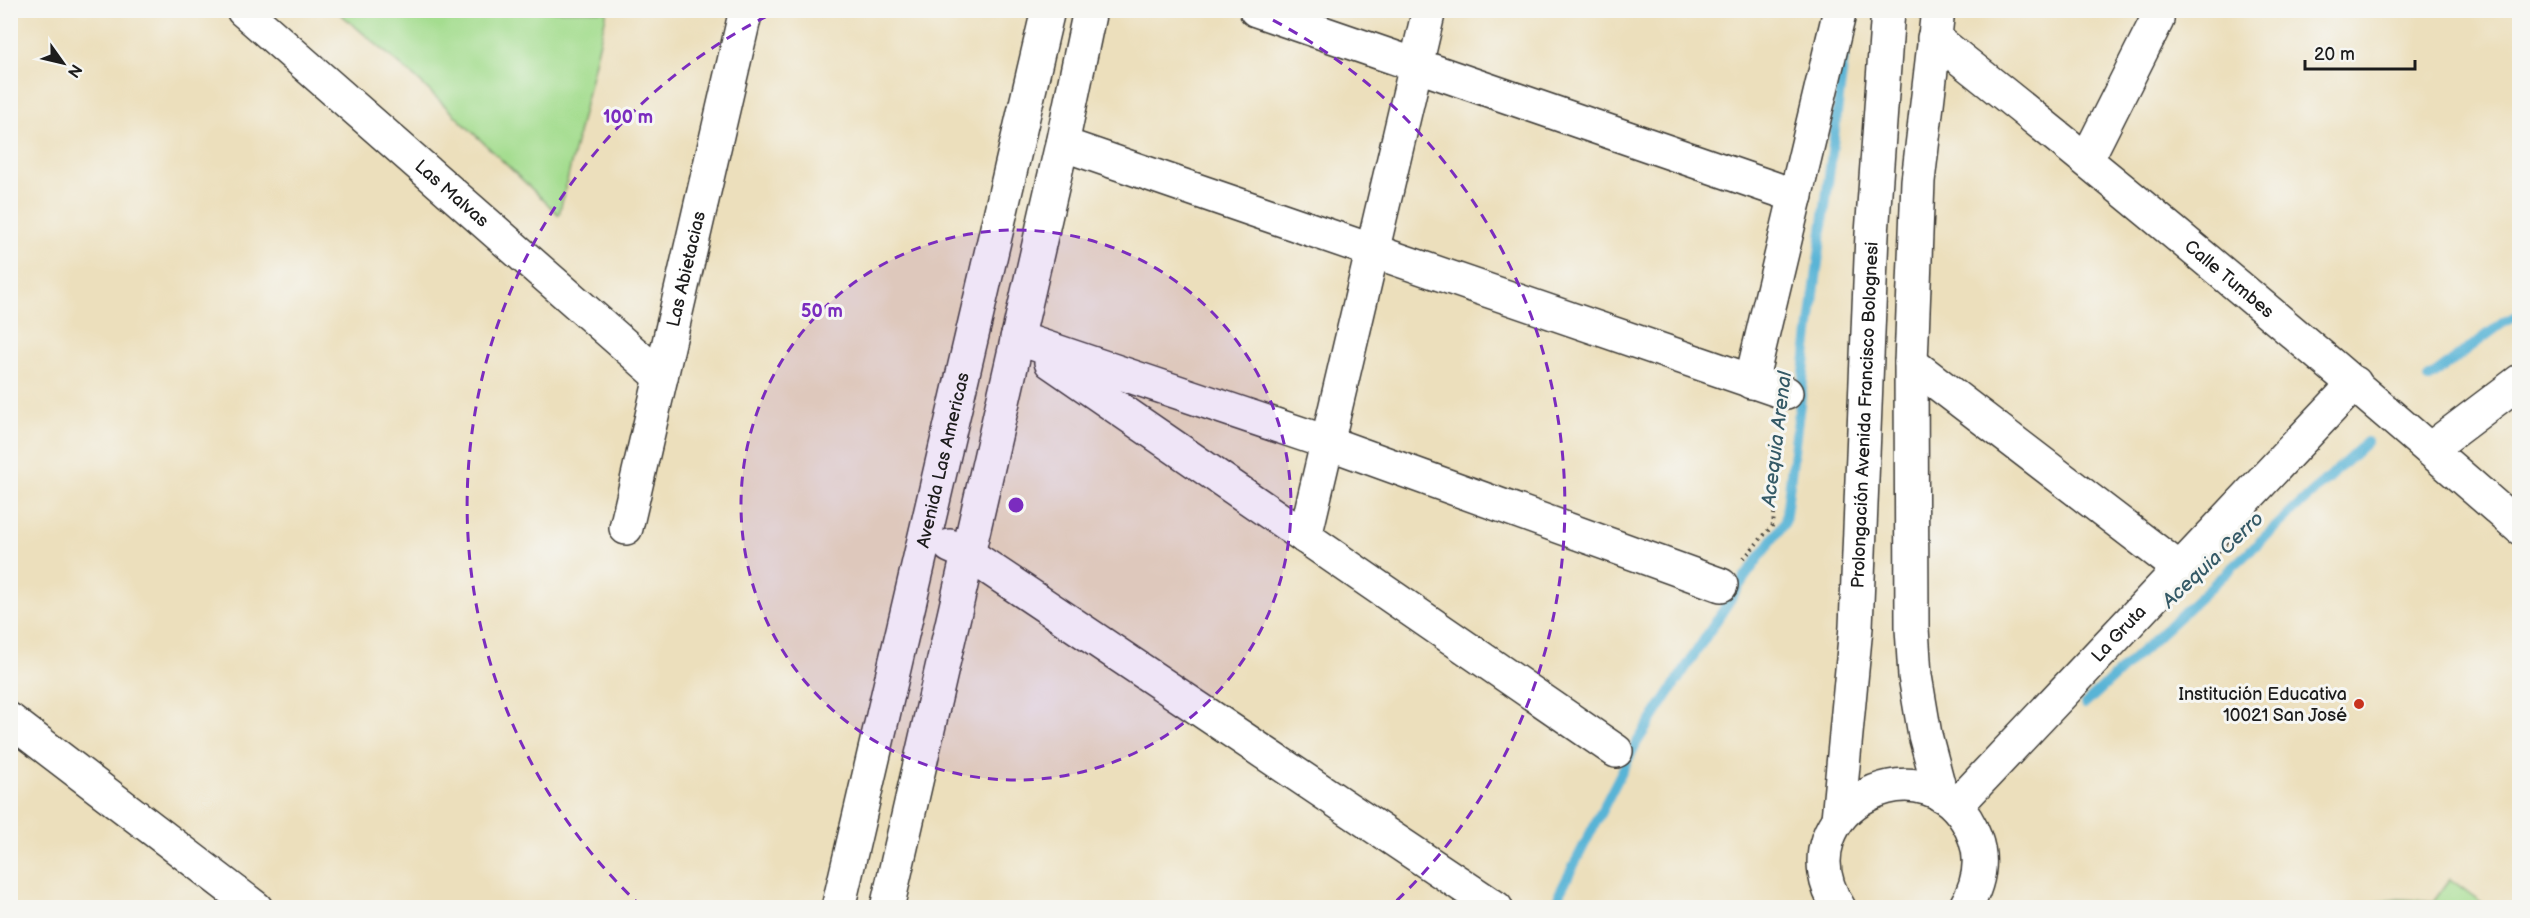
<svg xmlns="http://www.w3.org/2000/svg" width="2530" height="918" viewBox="0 0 2530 918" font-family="'Balsamiq Sans',sans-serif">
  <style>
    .green { fill: #a4dd8f; stroke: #607c56; stroke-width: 1.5 }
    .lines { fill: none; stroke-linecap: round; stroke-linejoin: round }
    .stream { stroke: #58b4d6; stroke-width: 10 }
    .minor-casing { stroke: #3b3934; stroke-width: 36 }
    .major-casing { stroke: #3b3934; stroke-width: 36 }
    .path { stroke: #3b3934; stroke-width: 4; stroke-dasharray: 1.5 4.5; stroke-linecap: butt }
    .minor { stroke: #fff; stroke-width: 33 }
    .major { stroke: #fff; stroke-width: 33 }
    .ring { fill: none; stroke: #7b2cbf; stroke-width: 3; stroke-dasharray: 10 8 }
    .poi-dot { fill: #c8321e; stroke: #f6f6f2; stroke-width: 2 }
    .labels { text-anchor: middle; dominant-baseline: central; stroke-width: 6; stroke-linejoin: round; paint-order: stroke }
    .street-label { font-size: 18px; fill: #1c1c1c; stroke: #f6f6f2 }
    .poi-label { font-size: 18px; fill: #1c1c1c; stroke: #f6f6f2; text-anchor: end }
    .water-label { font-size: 20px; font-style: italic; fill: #345966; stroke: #f6f6f2 }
    .centre { fill: #7b2cbf; stroke: #f6f6f2; stroke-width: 3 }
    .ring-label { font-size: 18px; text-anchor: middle; font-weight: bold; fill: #7b2cbf; stroke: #f6f6f2; stroke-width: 6; stroke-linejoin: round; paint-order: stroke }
  </style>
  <rect width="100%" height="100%" fill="#f6f6f2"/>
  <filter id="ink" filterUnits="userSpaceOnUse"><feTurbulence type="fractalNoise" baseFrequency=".0167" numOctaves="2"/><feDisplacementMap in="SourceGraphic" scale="12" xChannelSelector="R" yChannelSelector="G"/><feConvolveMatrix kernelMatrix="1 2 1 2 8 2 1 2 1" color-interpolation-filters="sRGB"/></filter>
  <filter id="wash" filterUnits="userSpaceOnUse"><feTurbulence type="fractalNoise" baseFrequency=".008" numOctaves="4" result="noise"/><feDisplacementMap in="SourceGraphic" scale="24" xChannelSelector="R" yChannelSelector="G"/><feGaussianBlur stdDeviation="1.35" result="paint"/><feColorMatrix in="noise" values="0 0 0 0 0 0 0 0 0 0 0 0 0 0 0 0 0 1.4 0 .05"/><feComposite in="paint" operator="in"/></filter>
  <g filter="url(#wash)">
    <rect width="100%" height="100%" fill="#ecdfbc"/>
    <g class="green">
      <path d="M337,11H607L559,215L417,79Z"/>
      <path d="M2450,879L2488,907H2337L2399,899L2434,901Z"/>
    </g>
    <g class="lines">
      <g class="stream">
        <path d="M2428,379L2504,322L2520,314"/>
        <path d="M2085,704L2367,442"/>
        <path d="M1558,908L1559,894L1637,742L1745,577L1785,522L1844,58"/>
      </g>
    </g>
  </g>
  <g filter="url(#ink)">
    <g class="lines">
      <defs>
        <g id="minor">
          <path id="s1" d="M243,10L661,377"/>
          <path d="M1256,10L1796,196"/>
          <path id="s2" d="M1934,38C2134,196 2328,360 2520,528"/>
          <path d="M1062,144L1786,393"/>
          <path d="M2087,159L2157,20L2158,10"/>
          <path d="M1017,338L1326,442L1721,585"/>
          <path d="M1051,362L1616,751"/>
          <path d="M1911,363L2180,569"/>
          <path d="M1751,382L1840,10"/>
          <path d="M2430,449L2520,381"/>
          <path id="s3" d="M626,528L746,10"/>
          <path d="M1305,537L1429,10"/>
          <path d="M950,546L968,554L1496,908"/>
          <path d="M10,720L256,908"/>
          <path id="s4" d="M1956,806L2355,383"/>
          <path id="s5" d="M838,908L1048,10"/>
          <path d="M887,908L1062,144L1090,10"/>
        </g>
        <g id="major">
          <path d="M1938,10L1918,181L1911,363L1912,628L1915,676L1925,735L1941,795"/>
          <path id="s6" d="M1838,819L1856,627L1872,234L1888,10"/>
          <path d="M1839,908C1775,809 1935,728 1975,838C1984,862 1978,886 1965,908"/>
        </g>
      </defs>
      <use href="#minor" class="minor-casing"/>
      <use href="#major" class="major-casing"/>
      <path class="path" d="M1744,558L1773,525L1783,427"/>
      <use href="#minor" class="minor"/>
      <use href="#major" class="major"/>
    </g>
  </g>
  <circle cx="1016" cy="505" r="275" fill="#7b2cbf" fill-opacity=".12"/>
  <g class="ring">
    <circle cx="1016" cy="505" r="275"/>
    <path d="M642 907A549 549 0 0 1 775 12M1257 12A549 549 0 0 1 1390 907"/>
  </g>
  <circle class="poi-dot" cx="2359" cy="704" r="6"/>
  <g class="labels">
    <g class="street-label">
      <text stroke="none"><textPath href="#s1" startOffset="278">Las Malvas</textPath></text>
      <text stroke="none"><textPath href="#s3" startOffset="266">Las Abietacias</textPath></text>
      <text stroke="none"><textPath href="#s2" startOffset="381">Calle Tumbes</textPath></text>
      <text stroke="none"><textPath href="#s6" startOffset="405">Prolongación Avenida Francisco Bolognesi</textPath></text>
      <text stroke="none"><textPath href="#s5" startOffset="460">Avenida Las Americas</textPath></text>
      <text stroke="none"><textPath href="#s4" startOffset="237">La Gruta</textPath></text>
    </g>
    <g class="poi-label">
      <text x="2347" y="694">Institución Educativa<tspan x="2347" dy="21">10021 San José</tspan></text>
    </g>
    <g class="water-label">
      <text transform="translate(1777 439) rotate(-83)">Acequia Arenal</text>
      <text transform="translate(2213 560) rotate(-43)">Acequia Cerro</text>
    </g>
  </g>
  <circle cx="1016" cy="505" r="9" class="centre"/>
  <g class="ring-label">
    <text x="628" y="123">100 m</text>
    <text x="822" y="317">50 m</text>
  </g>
  <rect width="2530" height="918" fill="none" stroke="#f6f6f2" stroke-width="36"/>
  <g transform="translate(63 63) rotate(124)" stroke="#f6f6f2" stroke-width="4.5" paint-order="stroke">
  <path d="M0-4.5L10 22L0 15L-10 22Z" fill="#1c1c1c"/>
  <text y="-9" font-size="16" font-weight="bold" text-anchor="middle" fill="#1c1c1c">N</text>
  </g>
  <path d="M2305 60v9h110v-9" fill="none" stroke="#1c1c1c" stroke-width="3"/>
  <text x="2314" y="60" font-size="18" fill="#1c1c1c" stroke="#f6f6f2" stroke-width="4.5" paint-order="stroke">20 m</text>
</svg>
